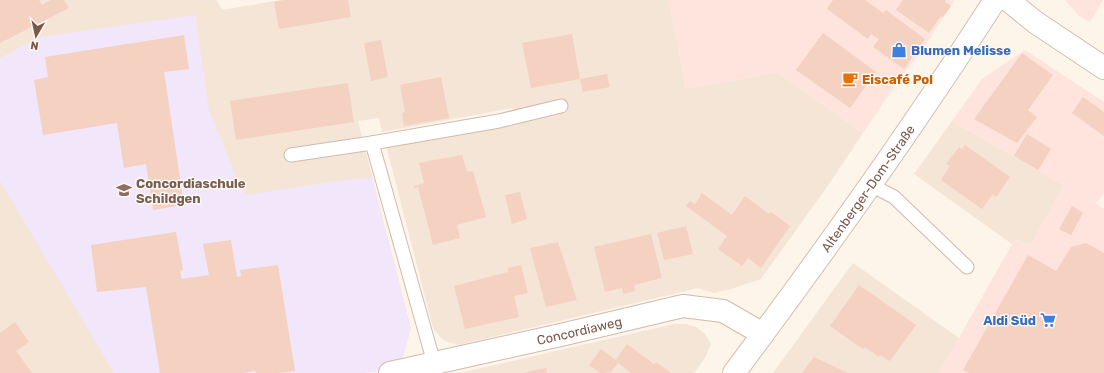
<svg xmlns="http://www.w3.org/2000/svg" width="1104" height="373" viewBox="0 0 1104 373" font-family="Rubik,sans-serif">
  <style>
    .residential { fill: #f5e5d7 }
    .commercial { fill: #fee4dd }
    .education { fill: #f1e6fa }
    .building { fill: #f4d1c0 }
    .lines { fill: none; stroke-linecap: round; stroke-linejoin: round }
    .service-casing { stroke: #d1baae; stroke-width: 15 }
    .minor-casing { stroke: #d1baae; stroke-width: 24 }
    .secondary-casing { stroke: #d6bdae; stroke-width: 24 }
    .service { stroke: #fff; stroke-width: 13 }
    .minor { stroke: #fff; stroke-width: 22 }
    .secondary { stroke: #fff; stroke-width: 22 }
    .labels { text-anchor: middle; dominant-baseline: central; stroke-width: 3; stroke-linejoin: round; paint-order: stroke }
    .shop-label { font-size: 13px; font-weight: bold; fill: #366cbe; stroke: #fff8f1; text-anchor: start }
    .food-label { font-size: 13px; font-weight: bold; fill: #c56008; stroke: #fff8f1; text-anchor: start }
    .education-label { font-size: 13px; font-weight: bold; fill: #785e54; stroke: #fff8f1; text-anchor: start }
    .street-label { font-size: 13px; fill: #7a584b; stroke: #fff8f1 }
  </style>
  <rect width="100%" height="100%" fill="#fdf4ea"/>
  <g class="residential">
    <path d="M0,0H217L222,10L281,0H669L686,89L777,72L863,133L829,184L761,279L731,289L714,293L698,288L458,345L445,341L438,335L433,328L386,145L516,120L513,108L382,132L379,118L358,121L411,329L365,373H0Z"/>
    <path d="M952,121L1064,185L1031,245L1015,239L1012,244L914,174Z"/>
    <path d="M853,263L959,338L939,373H773Z"/>
    <path d="M674,324H686L696,327L705,334L711,344L705,358L694,373H460Z"/>
  </g>
  <g class="commercial">
    <path d="M669,0H955L921,51L897,82L863,133L777,72L686,89Z"/>
    <path d="M1065,0H1103L1090,22L1079,16Z"/>
    <path d="M1025,50L1104,102V193L1096,204L1104,209V373H939L1015,239L1031,245L1064,185L952,121L982,79Z"/>
  </g>
  <path class="education" d="M195,15L209,110L239,184L246,195L344,180L372,178L411,329L400,368L365,373H114L0,181V58L40,37Z"/>
  <g class="building">
    <path d="M0,0H39L42,5L51,0H64L69,8L0,43Z"/>
    <path d="M284,0H348L351,17L279,29L274,2Z"/>
    <path d="M833,0H865L883,13L886,10L925,39L904,69L873,47L879,39L871,34L868,39L827,9Z"/>
    <path d="M903,0H946L945,2L951,6L943,17L941,16L929,33L896,10Z"/>
    <path d="M823,33L876,72L850,108L796,70Z"/>
    <path d="M572,34L580,79L531,88L522,43Z"/>
    <path d="M184,35L189,69L164,72L184,205L153,210L146,164L124,168L117,123L43,135L34,80L48,77L45,57Z"/>
    <path d="M381,40L388,77L371,81L364,43Z"/>
    <path d="M1022,53L1053,75L1028,110L1037,117L1017,143L974,119Z"/>
    <path d="M607,74L610,87L583,92L580,79Z"/>
    <path d="M441,77L449,118L404,126L402,113L405,112L400,85Z"/>
    <path d="M348,83L354,122L236,140L230,101Z"/>
    <path d="M1083,97L1104,112V136L1072,113Z"/>
    <path d="M1027,134L1051,149L1038,170L1014,156Z"/>
    <path d="M965,145L1010,177L996,197L993,194L982,209L941,180L950,166L946,164L959,147L962,149Z"/>
    <path d="M462,155L467,172L473,171L486,217L457,225L460,238L433,245L418,187L414,188V186L424,183L419,163Z"/>
    <path d="M520,192L527,219L512,224L505,195Z"/>
    <path d="M702,193L732,215L745,196L769,214L771,212L790,226L761,268L748,258L742,266L718,249L727,236L686,206L690,201L695,204Z"/>
    <path d="M1072,206L1083,213L1071,235L1059,229Z"/>
    <path d="M686,226L693,254L664,260L657,233Z"/>
    <path d="M176,232L183,270L180,271L182,279L209,275L203,244L231,240L237,277L241,276L240,270L278,265L295,371L278,373H256L255,371L242,373H160L146,287L97,292L91,245Z"/>
    <path d="M651,234L662,278L634,285L635,291L623,294L622,288L605,292L594,247Z"/>
    <path d="M558,242L577,300L546,307L530,248Z"/>
    <path d="M1086,243L1104,253V373H969L963,370L1028,255L1056,271L1071,247Z"/>
    <path d="M521,265L528,293L514,296L519,317L465,329L454,286L508,272V268Z"/>
    <path d="M859,285L916,325L890,361L880,355L879,357L865,347L863,349L830,326Z"/>
    <path d="M15,322L29,342L16,351L32,373H0V333Z"/>
    <path d="M627,344L654,364L656,362L671,373H631L618,363L610,373L608,371L606,373H600L589,365L601,349L616,360Z"/>
    <path d="M814,357L848,373H802Z"/>
    <path d="M546,368L547,373H526V372Z"/>
  </g>
  <g class="lines">
    <defs>
      <g id="service">
        <path d="M372,143L499,121L561,106"/>
        <path d="M291,155L372,143L434,363"/>
        <path d="M871,185L894,197L967,267"/>
      </g>
      <g id="minor">
        <path id="s1" d="M390,373L565,334L683,306L723,311L763,334"/>
      </g>
      <g id="secondary">
        <path d="M1008,0L1035,22L1104,68"/>
        <path id="s2" d="M734,373C825,251 913,128 995,0"/>
      </g>
    </defs>
    <use href="#service" class="service-casing"/>
    <use href="#minor" class="minor-casing"/>
    <use href="#secondary" class="secondary-casing"/>
    <use href="#service" class="service"/>
    <use href="#minor" class="minor"/>
    <use href="#secondary" class="secondary"/>
  </g>
  <defs>
    <symbol id="shop-bare" viewBox="-9 -9 18 18"><path d="M-5-2.5h2.3a2.7 3.5 0 0 1 5.4 0H5L5.5 6h-11ZM-1.5-2.5h3a1.5 2.3 0 0 0-3 0Z" fill="#3f7fe0" stroke="#fff8f1" stroke-width="2.5" paint-order="stroke"/></symbol>
    <symbol id="cafe-bare" viewBox="-9 -9 18 18"><path d="M-5.5-4.5H6V0H3Q3 3.5 0 3.5H-2.5Q-5.5 3.5-5.5 0ZM3-3.2v2h1.7v-2ZM-6 4.5H4V6H-6Z" fill="#e8710a" stroke="#fff8f1" stroke-width="2.5" paint-order="stroke"/></symbol>
    <symbol id="school-bare" viewBox="-9 -9 18 18"><path d="M0-5L7-2L0 1L-7-2ZM-4 1L0 2.5L4 1V4Q0 6-4 4Z" fill="#8d6e63" stroke="#fff8f1" stroke-width="2.5" paint-order="stroke"/></symbol>
    <symbol id="supermarket-bare" viewBox="-9 -9 18 18"><path d="M-6-5.5h2.5l.6 2H6L4.5 2H-2.5L-4.4-4H-6ZM-1.5 3.2a1.3 1.3 0 1 0 .1 0ZM3 3.2a1.3 1.3 0 1 0 .1 0Z" fill="#3f7fe0" stroke="#fff8f1" stroke-width="2.5" paint-order="stroke"/></symbol>
  </defs>
  <g fill-rule="evenodd">
    <use href="#shop-bare" x="888" y="39" width="22" height="22"/>
    <use href="#cafe-bare" x="839" y="68" width="22" height="22"/>
    <use href="#school-bare" x="113" y="179" width="22" height="22"/>
    <use href="#supermarket-bare" x="1037" y="309" width="22" height="22"/>
  </g>
  <g class="labels">
    <g class="shop-label">
      <text x="911" y="50">Blumen Melisse</text>
      <text x="1036" y="320" text-anchor="end">Aldi Süd</text>
    </g>
    <g class="food-label">
      <text x="862" y="79">Eiscafé Pol</text>
    </g>
    <g class="education-label">
      <text x="136" y="183">Concordiaschule<tspan x="136" dy="15">Schildgen</tspan></text>
    </g>
    <g class="street-label">
      <text stroke="none"><textPath href="#s2" startOffset="228">Altenberger-Dom-Straße</textPath></text>
      <text stroke="none"><textPath href="#s1" startOffset="194">Concordiaweg</textPath></text>
    </g>
  </g>
  <g transform="translate(36 36) rotate(189)" stroke="#fff8f1" stroke-width="3" paint-order="stroke">
  <path d="M0-3L7 15L0 10L-7 15Z" fill="#7a584b"/>
  <text y="-6" font-size="11" font-weight="bold" text-anchor="middle" fill="#7a584b">N</text>
  </g>
</svg>
